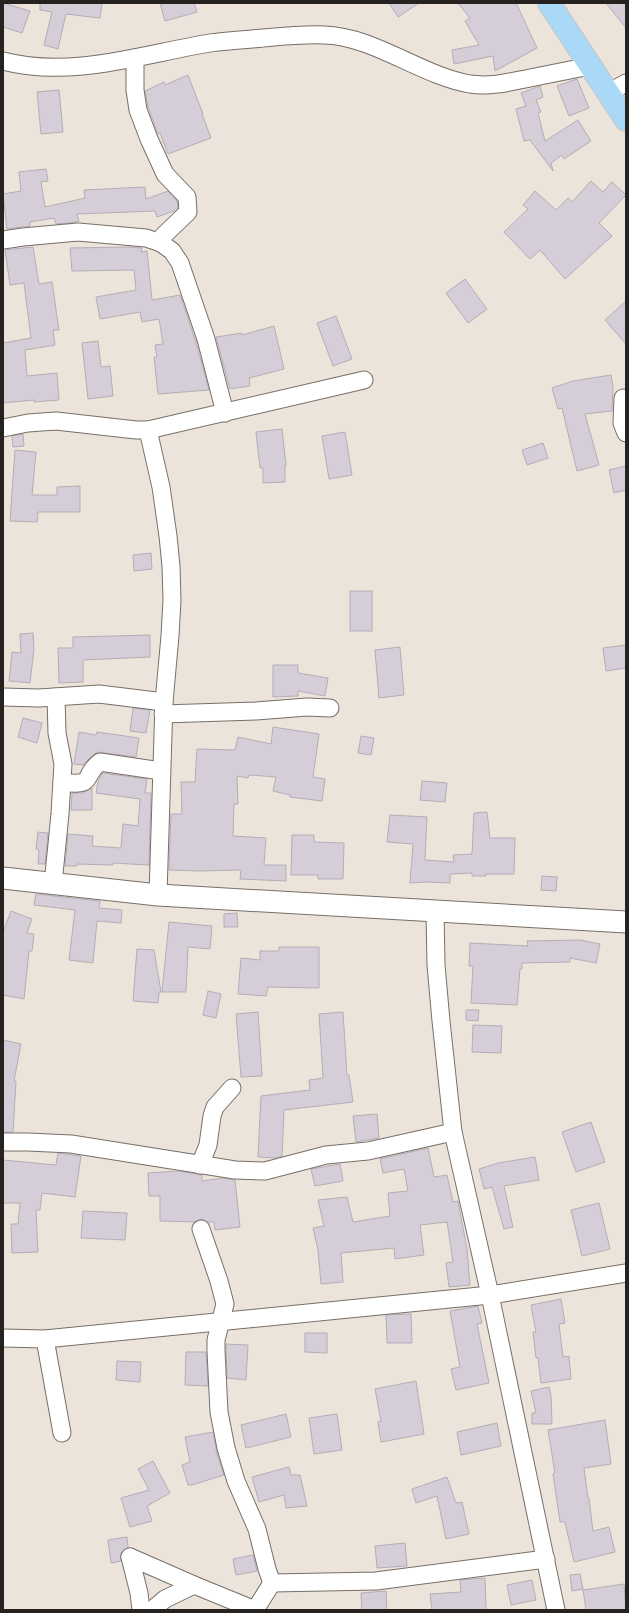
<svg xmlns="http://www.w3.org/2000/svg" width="629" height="1613" viewBox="0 0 629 1613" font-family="Poppins,sans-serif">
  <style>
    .building { fill: #d5ced8; stroke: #b3adb6 }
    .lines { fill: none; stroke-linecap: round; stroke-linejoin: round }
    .minor-casing { stroke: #776f67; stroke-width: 19 }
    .tertiary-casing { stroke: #776f67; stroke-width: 23 }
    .primary-casing { stroke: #c6c6c5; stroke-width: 24 }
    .minor { stroke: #fff; stroke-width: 17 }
    .tertiary { stroke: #fff; stroke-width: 21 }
    .primary { stroke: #aad9f8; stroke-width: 22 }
  </style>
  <rect width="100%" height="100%" fill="#ece4db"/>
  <g class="building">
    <path d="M3,3L30,11L22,33L3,27Z"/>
    <path d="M40,3H102L100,18L66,14L58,49L44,45L52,12L40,10Z"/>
    <path d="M160,3H194L197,12L165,21Z"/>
    <path d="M389,3H419L398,17Z"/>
    <path d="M458,3H516L537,48L495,71L493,56L454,64L452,50L479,45L465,21L470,18Z"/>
    <path d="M606,3H626V28Z"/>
    <path d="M188,75L203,114H202L211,138L168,154L160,133L158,134L148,107L145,91L164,82L165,85Z"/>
    <path d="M577,79L589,108L569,116L557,86Z"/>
    <path d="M540,86L543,97L536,100L541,112L538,113L545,141L578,120L591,141L564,159L562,155L551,163L553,171L530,140L524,141L516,109L526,106L521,93Z"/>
    <path d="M59,90L63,132L41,134L37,92Z"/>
    <path d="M46,169L48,181L41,182L45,207L85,198L84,190L145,187L146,199L168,191L177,201L178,208L174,211L157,217L155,211L77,214L79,221L70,223L56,224L54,218L30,222V226L7,229L3,194L21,191L19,172Z"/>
    <path d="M591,181L603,192L612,182L626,195L599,223L612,236L565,279L540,250L530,259L504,232L528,209L523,205L535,191L556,210L568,198L572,202Z"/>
    <path d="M33,247L39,284L52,282L59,330H53L55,345L25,350L27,376L57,373L59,400L34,402V400L3,403V343L31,338L24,283L10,285L5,250Z"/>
    <path d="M129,247L142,248L141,252L147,251L152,300L180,295L196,342L209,390L158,394L154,357H157L155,345L163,344L159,319L142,322L140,312L100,319L96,297L136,290L134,270L72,271L70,248Z"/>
    <path d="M465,279L487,309L468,323L446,293Z"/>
    <path d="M626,301V344L605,320Z"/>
    <path d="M336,316L352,359L333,366L317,323Z"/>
    <path d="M274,326L284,369L249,378L250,386L230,389L216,337L242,333V335Z"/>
    <path d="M98,341L101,367L110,366L113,396L88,399L82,343Z"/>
    <path d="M611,375L613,387L612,411L585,414L599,465L577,471L562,408L558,409L552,388L573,381Z"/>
    <path d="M282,429L286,465H285V482L263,483V468H260L256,432Z"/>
    <path d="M345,432L352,475L329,479L322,436Z"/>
    <path d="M23,434L24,446L13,447L12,436Z"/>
    <path d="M543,443L548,458L527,465L522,450Z"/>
    <path d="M15,450L36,452L32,495H57V487L80,486V512H38L37,522L10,521Z"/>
    <path d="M626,466V490L614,493L609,470Z"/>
    <path d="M151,553L152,569L134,571L133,555Z"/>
    <rect x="350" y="591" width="22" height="40"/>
    <path d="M33,633L34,649L30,683L9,681L12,652L21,653L20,634Z"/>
    <path d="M150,635V657L83,660V682L59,683L58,648H73V637Z"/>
    <path d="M626,645V668L606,671L603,648Z"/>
    <path d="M400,647L404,695L379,698L375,650Z"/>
    <path d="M273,665H298V673L328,678L325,696L298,691V696L273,697Z"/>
    <path d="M133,708L150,710L146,733L130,731Z"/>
    <path d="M23,718L42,723L37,743L18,737Z"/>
    <path d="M273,727L319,734L313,777L325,779L322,801L290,797V795L273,791L276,777L249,775L248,778L237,776L238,804H234L233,836L266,838L264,865H286V881L240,879L241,870L200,871L169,870L171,814H182L181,782H195L197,749L235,750L238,737L271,744Z"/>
    <path d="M79,732L96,735L97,732L139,738L136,757L97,752L88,760L83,765L74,764Z"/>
    <path d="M361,736L374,738L371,755L358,753Z"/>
    <path d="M103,773L147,779L145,793H151L149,865L113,863V865L77,864V866H65L68,834L93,836L92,846L121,848L123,824L138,826L140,799L96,793L98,781Z"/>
    <path d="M422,781L447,783L445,802L420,800Z"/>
    <path d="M92,788V810H71L72,793H83Z"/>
    <path d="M487,812L490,838H515L514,874H486V876H472V873L450,874V883L425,882L410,883L413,844L387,842L390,815L427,817L425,860L454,862L453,855L472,854L474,813Z"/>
    <path d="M38,832L48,833L45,864H38L39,850L36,849Z"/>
    <path d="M292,835H314V842L344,843L343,879H318V875H291Z"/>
    <path d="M542,876L557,877L556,891L541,890Z"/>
    <path d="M36,894L100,901L99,908L122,910L121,923L97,921L93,963L69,960L75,910L34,905Z"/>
    <path d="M11,911L32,919L27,933L34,934L32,951H29L24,999L3,995V932Z"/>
    <path d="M237,913L238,927H224V914Z"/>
    <path d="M169,922L212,926L210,949L188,947L186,992H162Z"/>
    <path d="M580,940L600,944L596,963L570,958V962L522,963V969H520L517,1005L471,1003L473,966H469L470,943L528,946L527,941Z"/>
    <path d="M279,947H319V988L268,987L266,996L238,994L241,958L260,960V951H279Z"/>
    <path d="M137,949L154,950L161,992H159L158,1003L133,1001Z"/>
    <path d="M208,991L221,994L216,1018L203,1015Z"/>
    <path d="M466,1010H479L478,1021L466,1020Z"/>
    <path d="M258,1012L262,1076L241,1077L236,1014Z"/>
    <path d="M343,1012L347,1075H349L353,1102L284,1110L282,1156L275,1158L258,1157L261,1096L310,1090L309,1080L323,1078L319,1014Z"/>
    <path d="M473,1025L502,1026L501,1053L472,1052Z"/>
    <path d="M3,1040L21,1044L14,1081H16L13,1132H3Z"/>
    <path d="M377,1114L379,1138L356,1142L353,1116Z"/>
    <path d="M591,1122L605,1162L576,1172L562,1132Z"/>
    <path d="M428,1148L434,1177L447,1175L453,1202L458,1201L467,1249L470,1285L449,1287L446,1263L453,1262L447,1222L420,1225L424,1255L395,1259L394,1248L341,1253L343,1282L321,1284L318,1250L313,1228L324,1226L318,1200L347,1197L353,1222L390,1216L388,1193L408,1191L404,1169L383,1173L380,1159Z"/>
    <path d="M58,1153L81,1156L75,1197L42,1193L40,1210H36L38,1252L12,1253L11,1224H18L20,1203H3V1160L56,1165Z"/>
    <path d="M535,1157L539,1180L504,1186L513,1227L504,1229L492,1187L484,1189L479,1169L498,1163Z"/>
    <path d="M340,1164L343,1181L315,1186L311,1169Z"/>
    <path d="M179,1171L202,1175V1181L223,1178L235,1180L240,1227L215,1230L214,1222H208L202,1219L195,1222L160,1221V1196H149L148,1173Z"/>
    <path d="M599,1203L610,1249L582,1256L571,1210Z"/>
    <path d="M83,1211L127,1213L125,1240L81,1238Z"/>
    <path d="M561,1299L565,1323L559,1324L563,1357L569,1356L571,1379L541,1383L538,1358H536L533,1332H536L531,1305Z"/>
    <path d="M478,1306L482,1323L477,1324L489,1383L456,1390L451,1369L460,1367L450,1311Z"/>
    <path d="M411,1314L412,1343H387L386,1315Z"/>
    <path d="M305,1333H327V1353L305,1352Z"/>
    <path d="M226,1344L248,1345L246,1380L227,1378Z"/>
    <path d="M186,1352H206L208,1386L185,1385Z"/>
    <path d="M117,1361L141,1362L140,1382L116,1380Z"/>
    <path d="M416,1381L424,1434L381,1442L378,1422L381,1421L375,1389Z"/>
    <path d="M549,1387L551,1395L552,1424H532V1413H536L531,1391Z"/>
    <path d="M286,1414L291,1437L246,1448L241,1425Z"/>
    <path d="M337,1414L342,1450L314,1454L309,1418Z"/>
    <path d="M605,1420L611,1464L584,1468L588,1498H589L593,1531L609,1527L615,1552L574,1562L565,1522H560L553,1474L555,1473L548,1430Z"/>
    <path d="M497,1423L501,1446L461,1455L457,1432Z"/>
    <path d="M213,1432L217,1454L224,1475L192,1485H188L182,1465L190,1462L185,1437Z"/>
    <path d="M153,1461L170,1493L147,1506L152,1521L130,1527L121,1498L149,1490L138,1469Z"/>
    <path d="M289,1467L291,1475H300L307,1506L286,1508L284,1495L259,1502L252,1477Z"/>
    <path d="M447,1477L456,1503L462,1502L469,1534L446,1539L437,1496L416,1503L412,1489Z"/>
    <path d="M127,1537L128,1547L121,1553V1561L111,1563L108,1540Z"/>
    <path d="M405,1543L407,1566L377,1568L375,1546Z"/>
    <path d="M253,1555L257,1571L236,1575L233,1559Z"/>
    <path d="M580,1574L583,1589L572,1591L570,1575Z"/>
    <path d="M485,1578L486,1610H432L430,1594L461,1592L460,1580Z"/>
    <path d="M532,1580L536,1600L511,1605L507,1585Z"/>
    <path d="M624,1584L626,1610H586L583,1590Z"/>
    <path d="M386,1591L387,1610H362L361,1593Z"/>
  </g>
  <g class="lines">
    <defs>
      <g id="minor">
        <path d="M135,58V90L138,110L149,139L165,174L187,197L188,212L163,236L161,243"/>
        <path d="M3,61C71,79 143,54 210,43C223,41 238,40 252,39C276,37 300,34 324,35C373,36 422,76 470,84C491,87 510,82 530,78C550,74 570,70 590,66"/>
        <path d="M608,93L626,83"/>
        <path d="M3,240L23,237L78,232L146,238L161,243L172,251L180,263L206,339L225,413"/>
        <path d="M623,398L622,423L626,433"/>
        <path d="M3,428L28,423L56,421L136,430H148L364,380"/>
        <path d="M148,430L161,487L168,536L171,566L172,600L170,636L164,702L158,895"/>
        <path d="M3,697L39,698L99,694L164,702"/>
        <path d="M163,714L256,711L307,707L330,708"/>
        <path d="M62,782C97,787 81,776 100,762L161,771"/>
        <path d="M53,884L60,814L63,764L57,733L56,697"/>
        <path d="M435,911L436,965L441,1021L453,1132L490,1295L556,1610"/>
        <path d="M3,1142H28L71,1144L235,1170L265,1171L326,1155L368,1151L453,1132"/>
        <path d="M200,1165L208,1145L212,1116L215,1107L232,1088"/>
        <path d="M201,1229L219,1281L225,1304L216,1340V1351L219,1412L226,1448L236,1481L257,1529L267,1569L272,1583"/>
        <path d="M3,1338L45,1339L490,1295L626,1273"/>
        <path d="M45,1339L62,1433"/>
        <path d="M130,1557L194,1585L248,1607L251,1610"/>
        <path d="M130,1557L139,1593L141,1610"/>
        <path d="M272,1583L376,1581L546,1559"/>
        <path d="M152,1610L165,1599L194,1585"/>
        <path d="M255,1610L272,1583"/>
      </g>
      <path id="tertiary" d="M3,878L158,895L626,922"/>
      <path id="primary" d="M549,3L626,120"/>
    </defs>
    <use href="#minor" class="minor-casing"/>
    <use href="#tertiary" class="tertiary-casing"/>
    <use href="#primary" class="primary-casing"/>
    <use href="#minor" class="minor"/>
    <use href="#tertiary" class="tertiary"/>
    <use href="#primary" class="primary"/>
  </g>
  <rect width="629" height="1613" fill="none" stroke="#25221f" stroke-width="8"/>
</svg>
